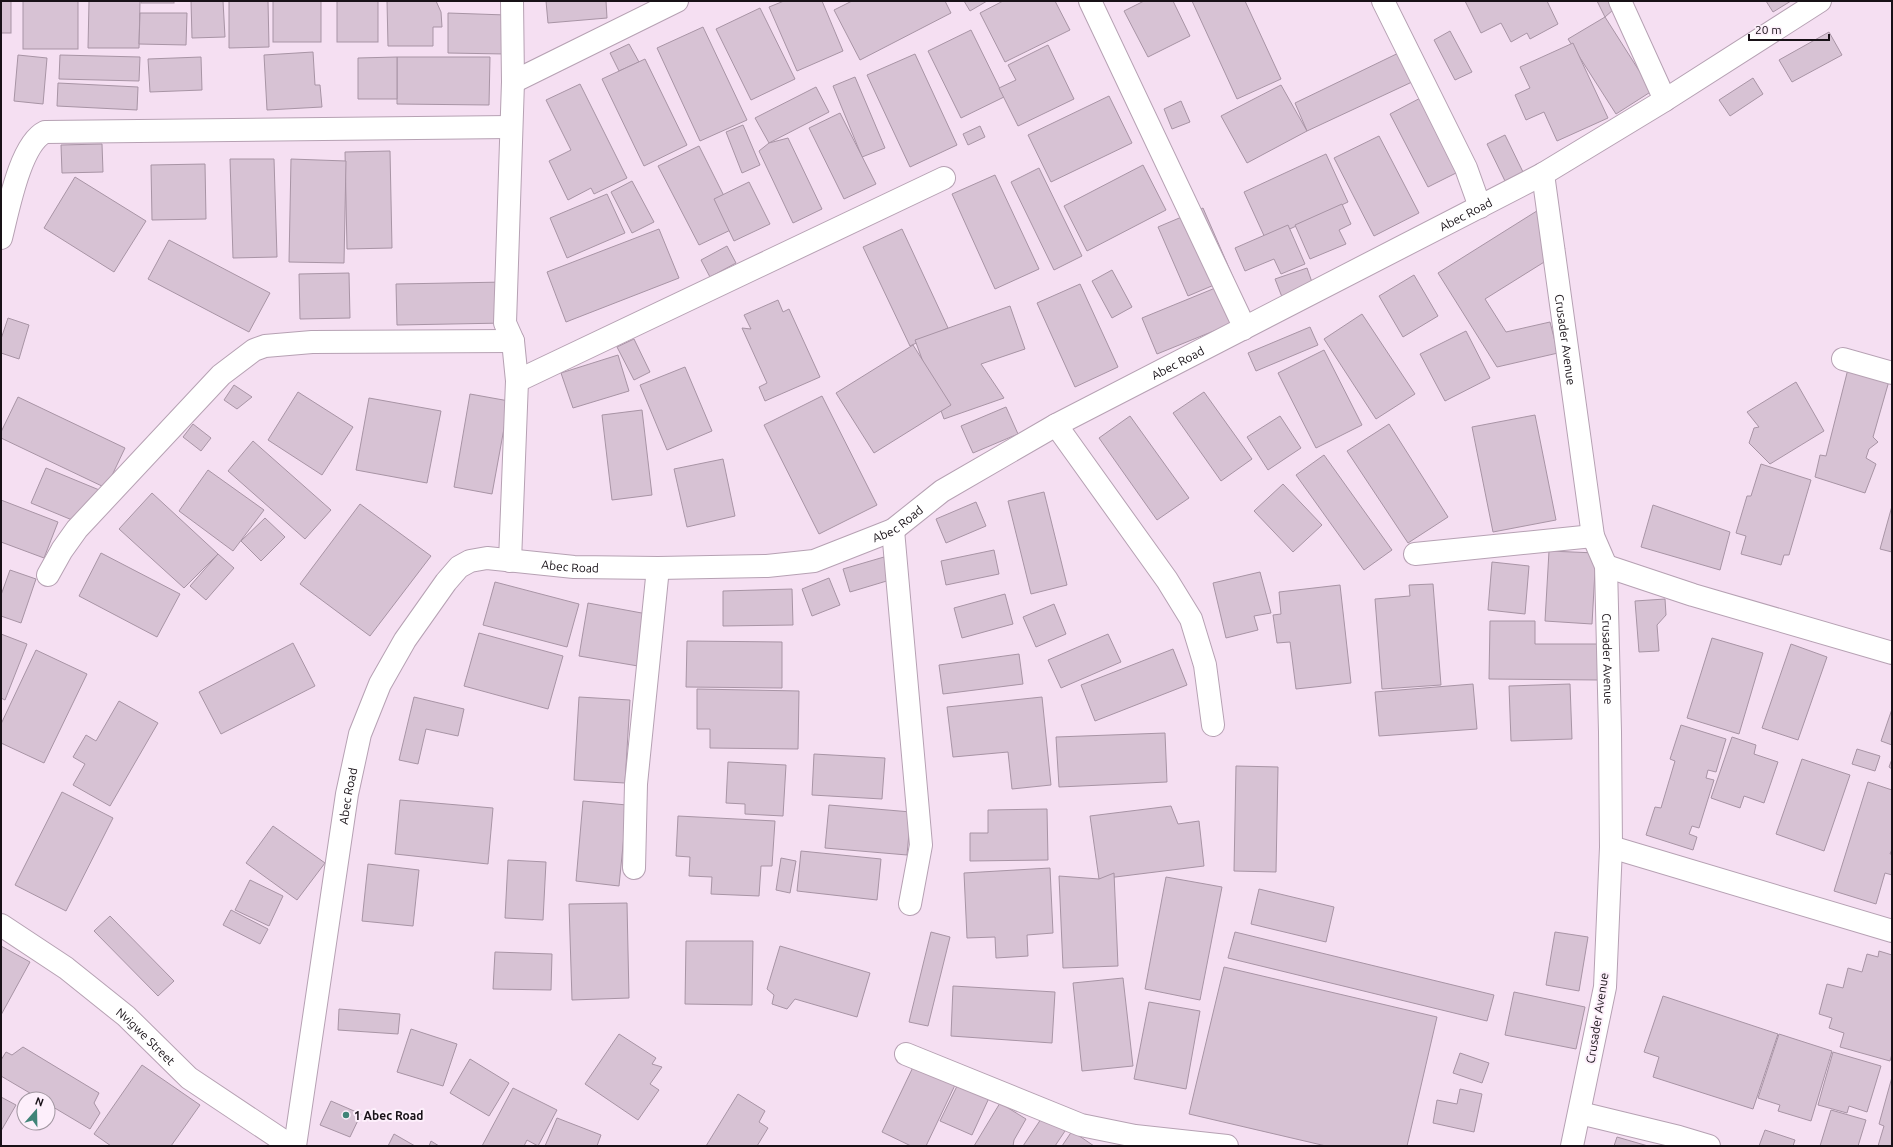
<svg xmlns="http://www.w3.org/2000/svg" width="1893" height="1147" viewBox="0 0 1893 1147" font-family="Ubuntu,sans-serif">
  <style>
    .building { fill: #d7c2d4; stroke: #a894a5 }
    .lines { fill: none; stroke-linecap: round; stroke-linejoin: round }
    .minor-casing { stroke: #b6a1b3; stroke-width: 24 }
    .minor { stroke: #fff; stroke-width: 22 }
    .poi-dot { fill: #408478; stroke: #fdeffb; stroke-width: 1.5 }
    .labels { text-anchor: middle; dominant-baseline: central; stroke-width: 4; stroke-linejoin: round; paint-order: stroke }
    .street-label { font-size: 12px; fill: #181117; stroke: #fdeffb }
    .poi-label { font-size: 12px; font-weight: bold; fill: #181117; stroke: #fdeffb; text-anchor: start }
  </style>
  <rect width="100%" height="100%" fill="#f5dff2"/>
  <g class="building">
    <rect x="1" y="1" width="10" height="32"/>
    <rect x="23" y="1" width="55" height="48"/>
    <path d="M89,1H140L139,48H88Z"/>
    <rect x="141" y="1" width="33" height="2"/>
    <path d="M191,1H223L225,37L192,38Z"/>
    <path d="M229,1H268L269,47L229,48Z"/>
    <rect x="273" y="1" width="48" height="41"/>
    <rect x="337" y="1" width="41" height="41"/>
    <path d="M387,1H436L441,12L442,27H433V46H388Z"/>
    <path d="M546,1H606L607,18L548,23Z"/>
    <path d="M784,1H822L843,51L797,71L769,7Z"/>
    <path d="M852,1H945L951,13L860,60L834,10Z"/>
    <path d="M964,1H987L970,11Z"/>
    <path d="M1003,1H1055L1070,30L1005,62L980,13Z"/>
    <path d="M1144,1H1173L1190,36L1148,57L1124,11Z"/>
    <path d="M1192,1H1245L1281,79L1237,99Z"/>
    <path d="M1465,1H1547L1558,24L1530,39L1527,33L1511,42L1501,23L1481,33Z"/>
    <path d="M1597,1H1620L1621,3L1605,17Z"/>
    <path d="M1766,1H1791L1773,12Z"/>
    <path d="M760,8L795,79L751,100L716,29Z"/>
    <path d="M140,13H187L186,45L139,44Z"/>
    <path d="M448,13L506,15L505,54L448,53Z"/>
    <path d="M1605,17L1652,91L1616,114L1568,39Z"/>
    <path d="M703,27L747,120L700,141L657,48Z"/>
    <path d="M971,30L1004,97L961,118L928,51Z"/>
    <path d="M1450,31L1472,72L1455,80L1434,40Z"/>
    <path d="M1829,32L1842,55L1792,82L1779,60Z"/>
    <path d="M1573,43L1608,118L1557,141L1544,112L1526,120L1515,95L1530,88L1520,67Z"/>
    <path d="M629,44L639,62L619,71L610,53Z"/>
    <path d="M1048,45L1074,99L1018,126L999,88L1016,80L1008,65Z"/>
    <path d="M1413,46L1427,75L1307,131L1295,103Z"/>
    <path d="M313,52L315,85H320L322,107L267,110L264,55Z"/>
    <path d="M915,54L957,145L910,167L867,75Z"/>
    <path d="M18,55L47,58L43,104L14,101Z"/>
    <path d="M60,55L140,57L139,81L59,79Z"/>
    <path d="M201,57L202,90L150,92L148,59Z"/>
    <path d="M397,57H490L489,105L397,104Z"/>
    <path d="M397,57V99H358V58Z"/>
    <path d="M645,59L687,145L644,166L602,79Z"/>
    <path d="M855,77L885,148L862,157L833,86Z"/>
    <path d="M1753,78L1763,94L1730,116L1719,100Z"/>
    <path d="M58,83L138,87L137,110L57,106Z"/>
    <path d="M580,84L627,178L594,194L591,188L568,200L549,161L571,150L546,100Z"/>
    <path d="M1281,85L1307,131L1247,163L1221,116Z"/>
    <path d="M816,87L829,112L769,143L755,118Z"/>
    <path d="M1428,94L1466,168L1428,187L1390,114Z"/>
    <path d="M1109,96L1132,143L1051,182L1028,135Z"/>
    <path d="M1181,101L1190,122L1172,129L1164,109Z"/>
    <path d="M840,113L876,184L844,199L809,128Z"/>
    <path d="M743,125L760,165L742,173L726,132Z"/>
    <path d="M980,126L985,137L968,145L963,134Z"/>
    <path d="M1505,135L1523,172L1505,181L1487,144Z"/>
    <path d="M1379,136L1419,213L1374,236L1334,158Z"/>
    <path d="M788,138L822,209L793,223L759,151L769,143Z"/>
    <path d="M102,144L103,172L62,173L61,145Z"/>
    <path d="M699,146L739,226L699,245L658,166Z"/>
    <path d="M390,151L392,248L347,249L345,152Z"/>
    <path d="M1326,154L1348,202L1266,240L1244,192Z"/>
    <path d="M230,159H274L277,257L233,258Z"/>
    <path d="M291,159L346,161L344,263L289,262Z"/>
    <path d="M205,164L206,219L152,220L151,165Z"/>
    <path d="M1143,165L1166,210L1087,251L1064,206Z"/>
    <path d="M1039,168L1082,256L1054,270L1011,182Z"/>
    <path d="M995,175L1039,269L995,289L952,194Z"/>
    <path d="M75,177L146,221L114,272L44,228Z"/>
    <path d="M632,181L654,222L632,233L611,192Z"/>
    <path d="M749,182L770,224L734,241L714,199Z"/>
    <path d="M607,194L625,233L567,258L550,218Z"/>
    <path d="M1342,204L1351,224L1339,230L1346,244L1310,259L1295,225Z"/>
    <path d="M1203,208L1233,277L1188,296L1158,227Z"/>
    <path d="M1540,209L1565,249L1485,299L1506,332L1550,322L1558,353L1497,367L1438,273Z"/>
    <path d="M1288,225L1305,264L1281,274L1274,259L1245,271L1235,248Z"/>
    <path d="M659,229L679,278L566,322L547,272Z"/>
    <path d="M902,229L948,328L910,346L863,247Z"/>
    <path d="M169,240L270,293L249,332L148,279Z"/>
    <path d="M727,246L736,263L710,277L701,260Z"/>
    <path d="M1307,268L1313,285L1282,297L1275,279Z"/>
    <path d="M1112,270L1132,307L1112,318L1092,281Z"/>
    <path d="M349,273L350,318L300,319L299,274Z"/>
    <path d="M1414,275L1438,316L1403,337L1379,296Z"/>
    <path d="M506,282L505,323L397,325L396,284Z"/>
    <path d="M1080,284L1118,367L1075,387L1037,303Z"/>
    <path d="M1225,284L1241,320L1157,354L1142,318Z"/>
    <path d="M778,300L783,312L789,309L820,377L765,401L759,387L767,383L742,328L751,329L744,315Z"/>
    <path d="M1010,306L1025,349L981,364L1004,398L944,419L915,340Z"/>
    <path d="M1362,314L1415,394L1376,419L1324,339Z"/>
    <path d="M8,318L29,325L19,359L1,353V339Z"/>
    <path d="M1310,327L1318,345L1256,371L1248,353Z"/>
    <path d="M1466,331L1490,378L1445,401L1420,354Z"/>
    <path d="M634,339L650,372L634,380L617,347Z"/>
    <path d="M913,345L951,405L874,453L836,393Z"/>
    <path d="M1324,350L1362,425L1316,448L1278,373Z"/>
    <path d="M618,355L629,391L573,408L561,373Z"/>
    <path d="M685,367L712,431L667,450L640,385Z"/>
    <path d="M1848,369L1889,381L1873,437L1878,442L1869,449L1866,458L1876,464L1865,493L1815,477L1820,455L1826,456Z"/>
    <path d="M1796,382L1824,431L1770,464L1749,443L1754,428L1759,427L1747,412Z"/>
    <path d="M234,385L252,397L237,409L224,400Z"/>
    <path d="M298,392L353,427L322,475L268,440Z"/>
    <path d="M1204,392L1252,459L1221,481L1173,413Z"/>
    <path d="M470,394L509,401L492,494L454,487Z"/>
    <path d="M822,396L877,505L819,534L764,425Z"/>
    <path d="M18,397L125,448L106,488L1,438V432Z"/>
    <path d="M369,398L441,411L427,483L356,470Z"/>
    <path d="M1006,407L1018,434L973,453L961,426Z"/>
    <path d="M642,410L652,495L612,500L602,415Z"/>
    <path d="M1535,415L1556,520L1493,532L1472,427Z"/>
    <path d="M1130,416L1189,498L1157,520L1099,438Z"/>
    <path d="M1280,416L1301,448L1268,470L1247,437Z"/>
    <path d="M193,424L211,438L201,451L183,437Z"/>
    <path d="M1389,424L1448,517L1408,543L1347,451Z"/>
    <path d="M253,441L331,510L305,539L228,471Z"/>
    <path d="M1324,455L1392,550L1364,570L1296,475Z"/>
    <path d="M723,459L735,516L687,527L674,469Z"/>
    <path d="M1761,464L1811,480L1789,555H1784L1781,565L1741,554L1746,536L1736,533L1747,496H1751Z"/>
    <path d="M46,468L109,494L77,522L31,503Z"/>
    <path d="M208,470L264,510L233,551L179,511Z"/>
    <path d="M1283,484L1322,525L1293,552L1254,511Z"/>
    <path d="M1044,492L1067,585L1031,594L1008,501Z"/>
    <path d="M152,493L218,554L184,588L119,529Z"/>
    <path d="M1,500L58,522L44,558L1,542Z"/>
    <path d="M976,502L986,526L946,543L936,519Z"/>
    <path d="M360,504L431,556L370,636L300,584Z"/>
    <path d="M1653,505L1730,532L1720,570L1641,547Z"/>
    <path d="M1892,506V552L1880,549Z"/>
    <path d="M265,518L285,537L261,561L241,541Z"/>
    <path d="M994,550L999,574L946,585L941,561Z"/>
    <path d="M1549,551L1596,553L1592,624L1545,621Z"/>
    <path d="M101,553L180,594L157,637L79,596Z"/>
    <path d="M218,554L234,568L206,600L190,586Z"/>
    <path d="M884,557L890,580L850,592L843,569Z"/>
    <path d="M1492,562L1529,566L1525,614L1488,610Z"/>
    <path d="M10,570L36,579L21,623L1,616V595Z"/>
    <path d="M1260,572L1271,613L1254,616L1258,630L1226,638L1213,583Z"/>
    <path d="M829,578L840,605L812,616L802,589Z"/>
    <path d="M495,582L579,604L567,647L483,625Z"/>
    <path d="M1433,584L1441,685L1382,689L1375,599L1410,596L1409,585Z"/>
    <path d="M1340,585L1351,683L1296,689L1290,642L1277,643L1273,615L1281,614L1279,592Z"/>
    <path d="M792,589L793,625L723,626V591Z"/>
    <path d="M1005,594L1013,624L962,638L954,608Z"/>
    <path d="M1665,599L1666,615L1657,625L1659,651L1639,652L1635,601Z"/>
    <path d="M588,603L647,614L638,666L579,656Z"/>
    <path d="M1054,604L1066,634L1036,647L1023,617Z"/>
    <path d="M1490,621H1535V644H1599V680L1489,679Z"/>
    <path d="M479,633L563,656L548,709L464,686Z"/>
    <path d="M1,634L27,644L5,700L1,698Z"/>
    <path d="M1108,634L1121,662L1061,688L1048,660Z"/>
    <path d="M1712,638L1763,653L1739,734L1687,718Z"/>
    <path d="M687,641L782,642V688L686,687Z"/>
    <path d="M293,643L315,686L221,734L199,692Z"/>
    <path d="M1791,644L1827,657L1798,740L1762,728Z"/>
    <path d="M1173,649L1187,685L1095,721L1081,685Z"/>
    <path d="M36,650L87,674L44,763L1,743V724Z"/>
    <path d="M1019,654L1023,684L943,694L939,665Z"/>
    <path d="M1473,684L1477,729L1379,736L1375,692Z"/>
    <path d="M1570,684L1572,739L1511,741L1509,686Z"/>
    <path d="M697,689L799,691L798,749L710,748V729H697Z"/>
    <path d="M414,697L464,709L458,736L426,729L418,764L399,760Z"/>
    <path d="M579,697L630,700L625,783L574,780Z"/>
    <path d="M1042,697L1051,785L1012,789L1008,752L953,757L947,707Z"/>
    <path d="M119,701L158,723L110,806L73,785L85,764L73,757L86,735L96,741Z"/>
    <path d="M1892,709V745L1881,741Z"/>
    <path d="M1681,725L1726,739L1716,772L1708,770L1706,778L1714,780L1699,828L1692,826L1689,834L1697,837L1693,850L1646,835L1655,807L1661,808L1675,761L1670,759Z"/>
    <path d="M1165,733L1167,782L1059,787L1056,737Z"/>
    <path d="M1732,737L1756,745L1754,754L1778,762L1764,803L1744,796L1740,808L1711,798Z"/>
    <path d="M1857,749L1880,756L1875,771L1852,764Z"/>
    <path d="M814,754L885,758L882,799L812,795Z"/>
    <path d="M1802,759L1850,775L1824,851L1776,834Z"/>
    <path d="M1892,759V769L1889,767Z"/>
    <path d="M728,762L786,765L783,816L745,814V804L726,803Z"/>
    <path d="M1236,766L1278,767L1276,872L1234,871Z"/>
    <path d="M1868,782L1892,790V849L1890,854H1892V875L1885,873L1876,904L1834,891Z"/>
    <path d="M62,792L113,818L66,911L15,885Z"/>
    <path d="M400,800L493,808L488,864L395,854Z"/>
    <path d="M583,801L627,805L619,886L576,881Z"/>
    <path d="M829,805L911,812L907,855L825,848Z"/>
    <path d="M1171,806L1178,824L1199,821L1204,866L1099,879L1090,816Z"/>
    <path d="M1047,809L1048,860L970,861V833H988V810Z"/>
    <path d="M678,816L775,821L772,866H761L759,896L711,894L712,877L689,876L690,857L676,856Z"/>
    <path d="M273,826L325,863L297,900L246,863Z"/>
    <path d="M801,851L881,859L877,900L797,891Z"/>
    <path d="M781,858L796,861L790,893L776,890Z"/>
    <path d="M508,860L546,862L543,920L505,918Z"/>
    <path d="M368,864L419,870L413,926L362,921Z"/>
    <path d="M1050,868L1053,933L1027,935L1028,956L996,958L995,937L967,938L964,873Z"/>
    <path d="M1114,873L1118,966L1063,968L1059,876L1099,879Z"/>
    <path d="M1166,877L1222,887L1200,1000L1145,989Z"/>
    <path d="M250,880L283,896L269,926L235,910Z"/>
    <path d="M1259,889L1334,907L1326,942L1251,924Z"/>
    <path d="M627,903L629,998L572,1000L569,904Z"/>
    <path d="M231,910L268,929L260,944L223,925Z"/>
    <path d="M110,916L174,981L158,996L94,931Z"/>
    <path d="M931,932L950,937L928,1026L909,1022Z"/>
    <path d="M1235,932L1494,995L1487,1021L1228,958Z"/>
    <path d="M1555,932L1588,937L1579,991L1546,985Z"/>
    <path d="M686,941H753L752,1005L685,1004Z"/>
    <path d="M1,946L30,962L1,1015Z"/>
    <path d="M780,946L870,973L857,1017L795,999L787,1009L772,1004L774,995L767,989Z"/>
    <path d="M1879,951L1892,955V1054L1890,1061L1840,1047L1844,1033L1829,1028L1832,1018L1819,1014L1827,984L1843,988L1848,968L1862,972L1867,954L1878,957Z"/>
    <path d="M495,952L552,954L551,990L493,989Z"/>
    <path d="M1224,967L1437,1017L1407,1146H1326L1189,1114Z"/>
    <path d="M1123,978L1133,1066L1082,1071L1073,983Z"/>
    <path d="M953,986L1055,992L1052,1043L951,1036Z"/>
    <path d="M1514,992L1585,1007L1576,1049L1505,1035Z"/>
    <path d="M1663,996L1778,1034L1753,1109L1653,1077L1659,1057L1644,1052Z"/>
    <path d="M1149,1002L1200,1011L1186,1089L1134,1079Z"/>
    <path d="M339,1009L400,1014L398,1034L338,1030Z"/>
    <path d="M411,1029L457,1044L443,1086L397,1072Z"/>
    <path d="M619,1034L656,1058L652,1064L662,1067L650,1084L659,1090L638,1120L585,1084Z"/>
    <path d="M1779,1034L1832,1051L1811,1121L1778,1111L1780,1105L1758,1098Z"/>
    <path d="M23,1047L99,1093L94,1103L100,1113L90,1129L48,1104V1099H40L1,1076V1060L6,1052L12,1055Z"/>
    <path d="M1833,1052L1881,1066L1867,1112L1849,1106L1847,1113L1818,1105Z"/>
    <path d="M1460,1053L1489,1063L1482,1083L1453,1073Z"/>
    <path d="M470,1059L509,1083L489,1116L450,1093Z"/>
    <path d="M915,1063L956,1083L926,1146H911L882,1132Z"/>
    <path d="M142,1065L200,1105L171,1146H111L94,1134Z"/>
    <path d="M1892,1077V1146H1878L1884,1126L1879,1124Z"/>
    <path d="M958,1084L989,1098L972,1135L940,1121Z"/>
    <path d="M513,1088L557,1110L538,1146L527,1140L524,1146H482Z"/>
    <path d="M1460,1089L1482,1094L1474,1132L1433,1123L1437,1100L1457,1104Z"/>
    <path d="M738,1094L765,1111L759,1122L768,1128L757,1146H706Z"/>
    <path d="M1,1097L16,1105L1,1131Z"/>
    <path d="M331,1101L361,1114L350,1137L320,1125Z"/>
    <path d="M1000,1103L1026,1119L1014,1140L1013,1146H974Z"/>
    <path d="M1831,1110L1866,1120L1858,1146H1820Z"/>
    <path d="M1043,1116L1065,1131L1055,1146H1023Z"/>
    <path d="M557,1118L601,1135L597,1146H545Z"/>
    <path d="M1765,1130L1795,1140L1793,1146H1759Z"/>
    <path d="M1072,1131L1094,1146H1062Z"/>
    <path d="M394,1134L415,1146H388Z"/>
    <path d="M1617,1137L1648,1146H1614Z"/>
    <path d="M431,1141L439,1146H429Z"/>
  </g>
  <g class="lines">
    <defs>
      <g id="minor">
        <path d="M1090,1L1241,320L1243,329"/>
        <path d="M1383,1L1466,168L1480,207"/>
        <path d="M1620,1L1665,100"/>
        <path d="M513,82L677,1"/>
        <path id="s1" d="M1543,174L1593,536L1606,566L1610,732L1611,847L1605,987L1572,1146"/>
        <path d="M1,238C8,211 20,144 45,132L511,127"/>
        <path d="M1843,359L1892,373"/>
        <path d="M517,381L944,178"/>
        <path d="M1056,425L1167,580L1191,619L1205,665L1213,725"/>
        <path d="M893,530L921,845L910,904"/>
        <path d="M1415,554L1593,536"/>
        <path d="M510,561L517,381L513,341L505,323L513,82L512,1"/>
        <path d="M1606,566L1693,595L1892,653"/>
        <path d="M48,575L62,550L77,529L221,375L254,350L265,346L312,342L513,341"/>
        <path d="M1611,847L1892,931"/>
        <path d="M634,868L636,784L658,568"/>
        <path id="s2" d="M1,925L66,968L126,1016L189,1078L291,1146"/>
        <path d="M906,1054L1081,1125L1135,1136L1227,1146"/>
        <path d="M1580,1113L1679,1137L1709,1146"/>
        <path id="s3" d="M295,1146L347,794L360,734L380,684L405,640L446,582L459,567L470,561L487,558L574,567L658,568L767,566L814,561L893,530L942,491L1056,425L1543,174L1665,100L1820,1"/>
      </g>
    </defs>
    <use href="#minor" class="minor-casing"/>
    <use href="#minor" class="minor"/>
  </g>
  <circle class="poi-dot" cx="346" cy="1115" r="4"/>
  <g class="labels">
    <g class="street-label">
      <text stroke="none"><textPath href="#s3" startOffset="1710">Abec Road</textPath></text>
      <text stroke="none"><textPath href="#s1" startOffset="167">Crusader Avenue</textPath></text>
      <text stroke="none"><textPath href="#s3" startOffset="1386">Abec Road</textPath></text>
      <text stroke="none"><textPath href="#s3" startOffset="1062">Abec Road</textPath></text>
      <text stroke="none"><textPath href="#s3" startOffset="726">Abec Road</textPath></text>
      <text stroke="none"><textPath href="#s1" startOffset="491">Crusader Avenue</textPath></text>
      <text stroke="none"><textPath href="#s3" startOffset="354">Abec Road</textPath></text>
      <text transform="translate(1597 1018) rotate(-81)">Crusader Avenue</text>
      <text stroke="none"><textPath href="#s2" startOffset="183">Nvigwe Street</textPath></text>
    </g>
    <g class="poi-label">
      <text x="354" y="1115">1 Abec Road</text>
    </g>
  </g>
  <rect width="1893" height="1147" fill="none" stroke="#181117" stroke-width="4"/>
  <g transform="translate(36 1111) rotate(20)"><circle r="19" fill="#fdeffb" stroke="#a196a0"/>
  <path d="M0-3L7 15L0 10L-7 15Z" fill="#408478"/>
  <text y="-6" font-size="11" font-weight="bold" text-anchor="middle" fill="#181117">N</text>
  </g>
  <path d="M1749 34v6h80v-6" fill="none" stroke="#181117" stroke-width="2"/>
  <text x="1755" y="34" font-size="12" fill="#181117" stroke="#fdeffb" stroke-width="3" paint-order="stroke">20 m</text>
</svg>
